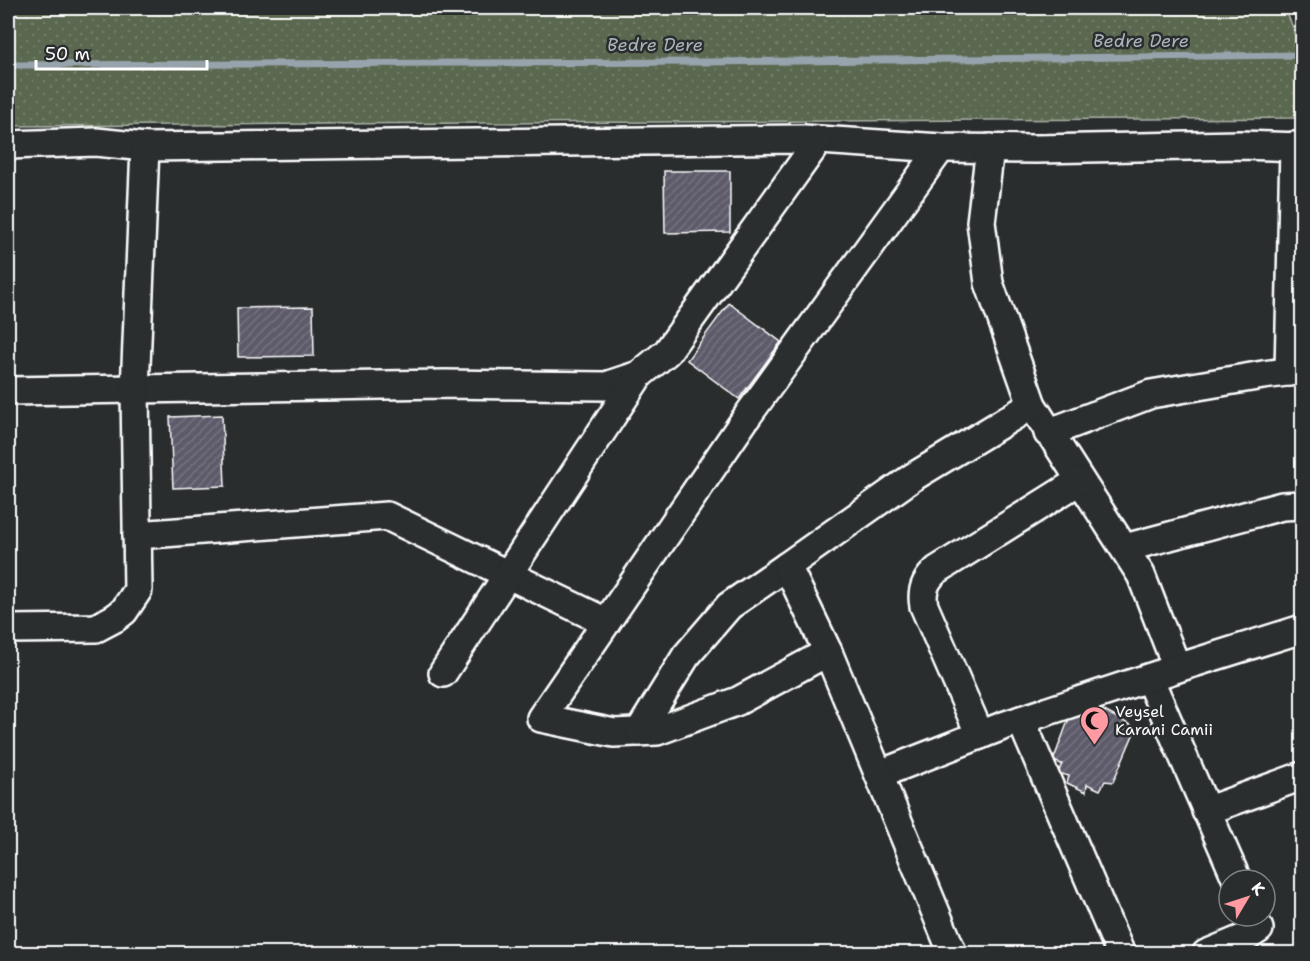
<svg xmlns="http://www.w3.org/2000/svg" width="1310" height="961" viewBox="0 0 1310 961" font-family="'Shantell Sans',sans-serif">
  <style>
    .park { fill: url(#park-dots); stroke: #acb3a8; stroke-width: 1.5 }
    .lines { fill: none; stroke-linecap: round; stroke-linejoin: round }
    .stream { stroke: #98a4ad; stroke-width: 7 }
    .building { fill: url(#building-hatch); stroke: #fff; stroke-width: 1.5 }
    .minor-casing { stroke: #fff; stroke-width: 32 }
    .minor { stroke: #2a2d2e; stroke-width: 27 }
    .labels { text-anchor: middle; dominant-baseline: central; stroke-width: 5; stroke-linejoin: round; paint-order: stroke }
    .poi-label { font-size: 16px; fill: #fff; stroke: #2a2d2e; text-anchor: start }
    .water-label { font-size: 18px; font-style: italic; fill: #a9b4bb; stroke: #2a2d2e }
  </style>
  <defs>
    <pattern id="park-dots" width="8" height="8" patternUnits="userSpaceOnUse" patternTransform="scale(1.5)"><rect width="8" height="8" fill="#5a6750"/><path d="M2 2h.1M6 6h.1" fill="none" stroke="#737e6a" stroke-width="1.8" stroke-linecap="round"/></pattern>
    <pattern id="building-hatch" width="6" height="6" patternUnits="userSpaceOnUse" patternTransform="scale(1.5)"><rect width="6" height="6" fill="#5d5a6b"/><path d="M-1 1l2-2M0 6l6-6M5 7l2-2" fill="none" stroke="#757381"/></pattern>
  </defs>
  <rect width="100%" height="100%" fill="#2a2d2e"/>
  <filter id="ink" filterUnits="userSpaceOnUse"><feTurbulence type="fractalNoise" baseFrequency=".0167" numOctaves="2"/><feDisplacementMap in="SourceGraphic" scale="12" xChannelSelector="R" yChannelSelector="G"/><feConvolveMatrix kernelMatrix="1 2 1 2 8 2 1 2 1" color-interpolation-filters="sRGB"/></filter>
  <g filter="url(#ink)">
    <path class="park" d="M8,8H1285L1302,50V118L8,126Z"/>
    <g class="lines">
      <path class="stream" d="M8,65L704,62L1302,55"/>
    </g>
    <g class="building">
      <path d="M664,171H730V232L665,233Z"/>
      <path d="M729,303L781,342L739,399L687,360Z"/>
      <path d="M313,307L314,356L238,357L237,308Z"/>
      <path d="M222,415L225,486L173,488L170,417Z"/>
      <path d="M1095,706L1136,728L1113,782L1105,781L1100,790L1087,784L1086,792L1067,783L1069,776L1058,773L1062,764L1053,761L1071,713Z"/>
    </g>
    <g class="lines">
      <defs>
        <g id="minor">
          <path d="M8,145L96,142L145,147L804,139L941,148L1037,149L1240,145L1302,147"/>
          <path d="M990,148L981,222L989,283L1032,405L1141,575L1177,668"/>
          <path d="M1289,372L1294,146"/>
          <path d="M8,391L444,384L606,386L639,375L667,352L819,140"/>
          <path d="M1048,433L1151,394L1263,375L1302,370"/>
          <path d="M137,535L387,516L606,622"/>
          <path d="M1125,548L1282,506L1302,505"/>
          <path d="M8,629L96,628L115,618L124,611L138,590L135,390L145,147"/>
          <path d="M828,652L738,701L657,731L614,733L541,718L748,415L941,148"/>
          <path d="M443,673L639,375"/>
          <path d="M1149,678L1237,880"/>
          <path d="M1021,720L1121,954"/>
          <path d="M639,732L686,656L729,606L787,566"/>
          <path d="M980,735L924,606C921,591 925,580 937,570L1079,481"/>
          <path d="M880,774L1003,726L1187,665L1302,629"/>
          <path d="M1206,811L1302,776"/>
          <path d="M953,954L828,652L787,566L913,477L1032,405"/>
          <path d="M1206,954L1247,937L1259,929L1253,916"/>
        </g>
      </defs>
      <use href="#minor" class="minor-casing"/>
      <use href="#minor" class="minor"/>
    </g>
  </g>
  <defs>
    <symbol id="mosque-pin" viewBox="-11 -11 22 30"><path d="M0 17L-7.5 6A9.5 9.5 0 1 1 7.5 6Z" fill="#ff9aa2" stroke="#2a2d2e"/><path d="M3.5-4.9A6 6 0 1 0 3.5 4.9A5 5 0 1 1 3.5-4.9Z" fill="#111"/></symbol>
  </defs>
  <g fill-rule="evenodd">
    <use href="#mosque-pin" x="1078" y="704" width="33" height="45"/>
  </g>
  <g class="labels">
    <g class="poi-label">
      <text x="1115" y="711">Veysel<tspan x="1115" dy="18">Karani Camii</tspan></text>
    </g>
    <g class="water-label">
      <text x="1141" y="41">Bedre Dere</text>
      <text x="655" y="45">Bedre Dere</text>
    </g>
  </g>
  <rect width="1310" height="961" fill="none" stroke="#2a2d2e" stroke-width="30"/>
  <rect x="15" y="15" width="1280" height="931" fill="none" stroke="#fff" stroke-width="2" filter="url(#ink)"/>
  <g transform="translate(1247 898) rotate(51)"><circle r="28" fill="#2a2d2e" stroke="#7f8182" stroke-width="1.5"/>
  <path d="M0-4.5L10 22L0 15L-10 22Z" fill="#ff9aa2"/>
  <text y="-9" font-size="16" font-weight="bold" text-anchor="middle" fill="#ffffff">K</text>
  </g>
  <path d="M36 60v9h171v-9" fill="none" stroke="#ffffff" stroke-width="3"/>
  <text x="45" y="60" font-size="18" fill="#ffffff" stroke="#2a2d2e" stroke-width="4.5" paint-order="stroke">50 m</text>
</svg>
